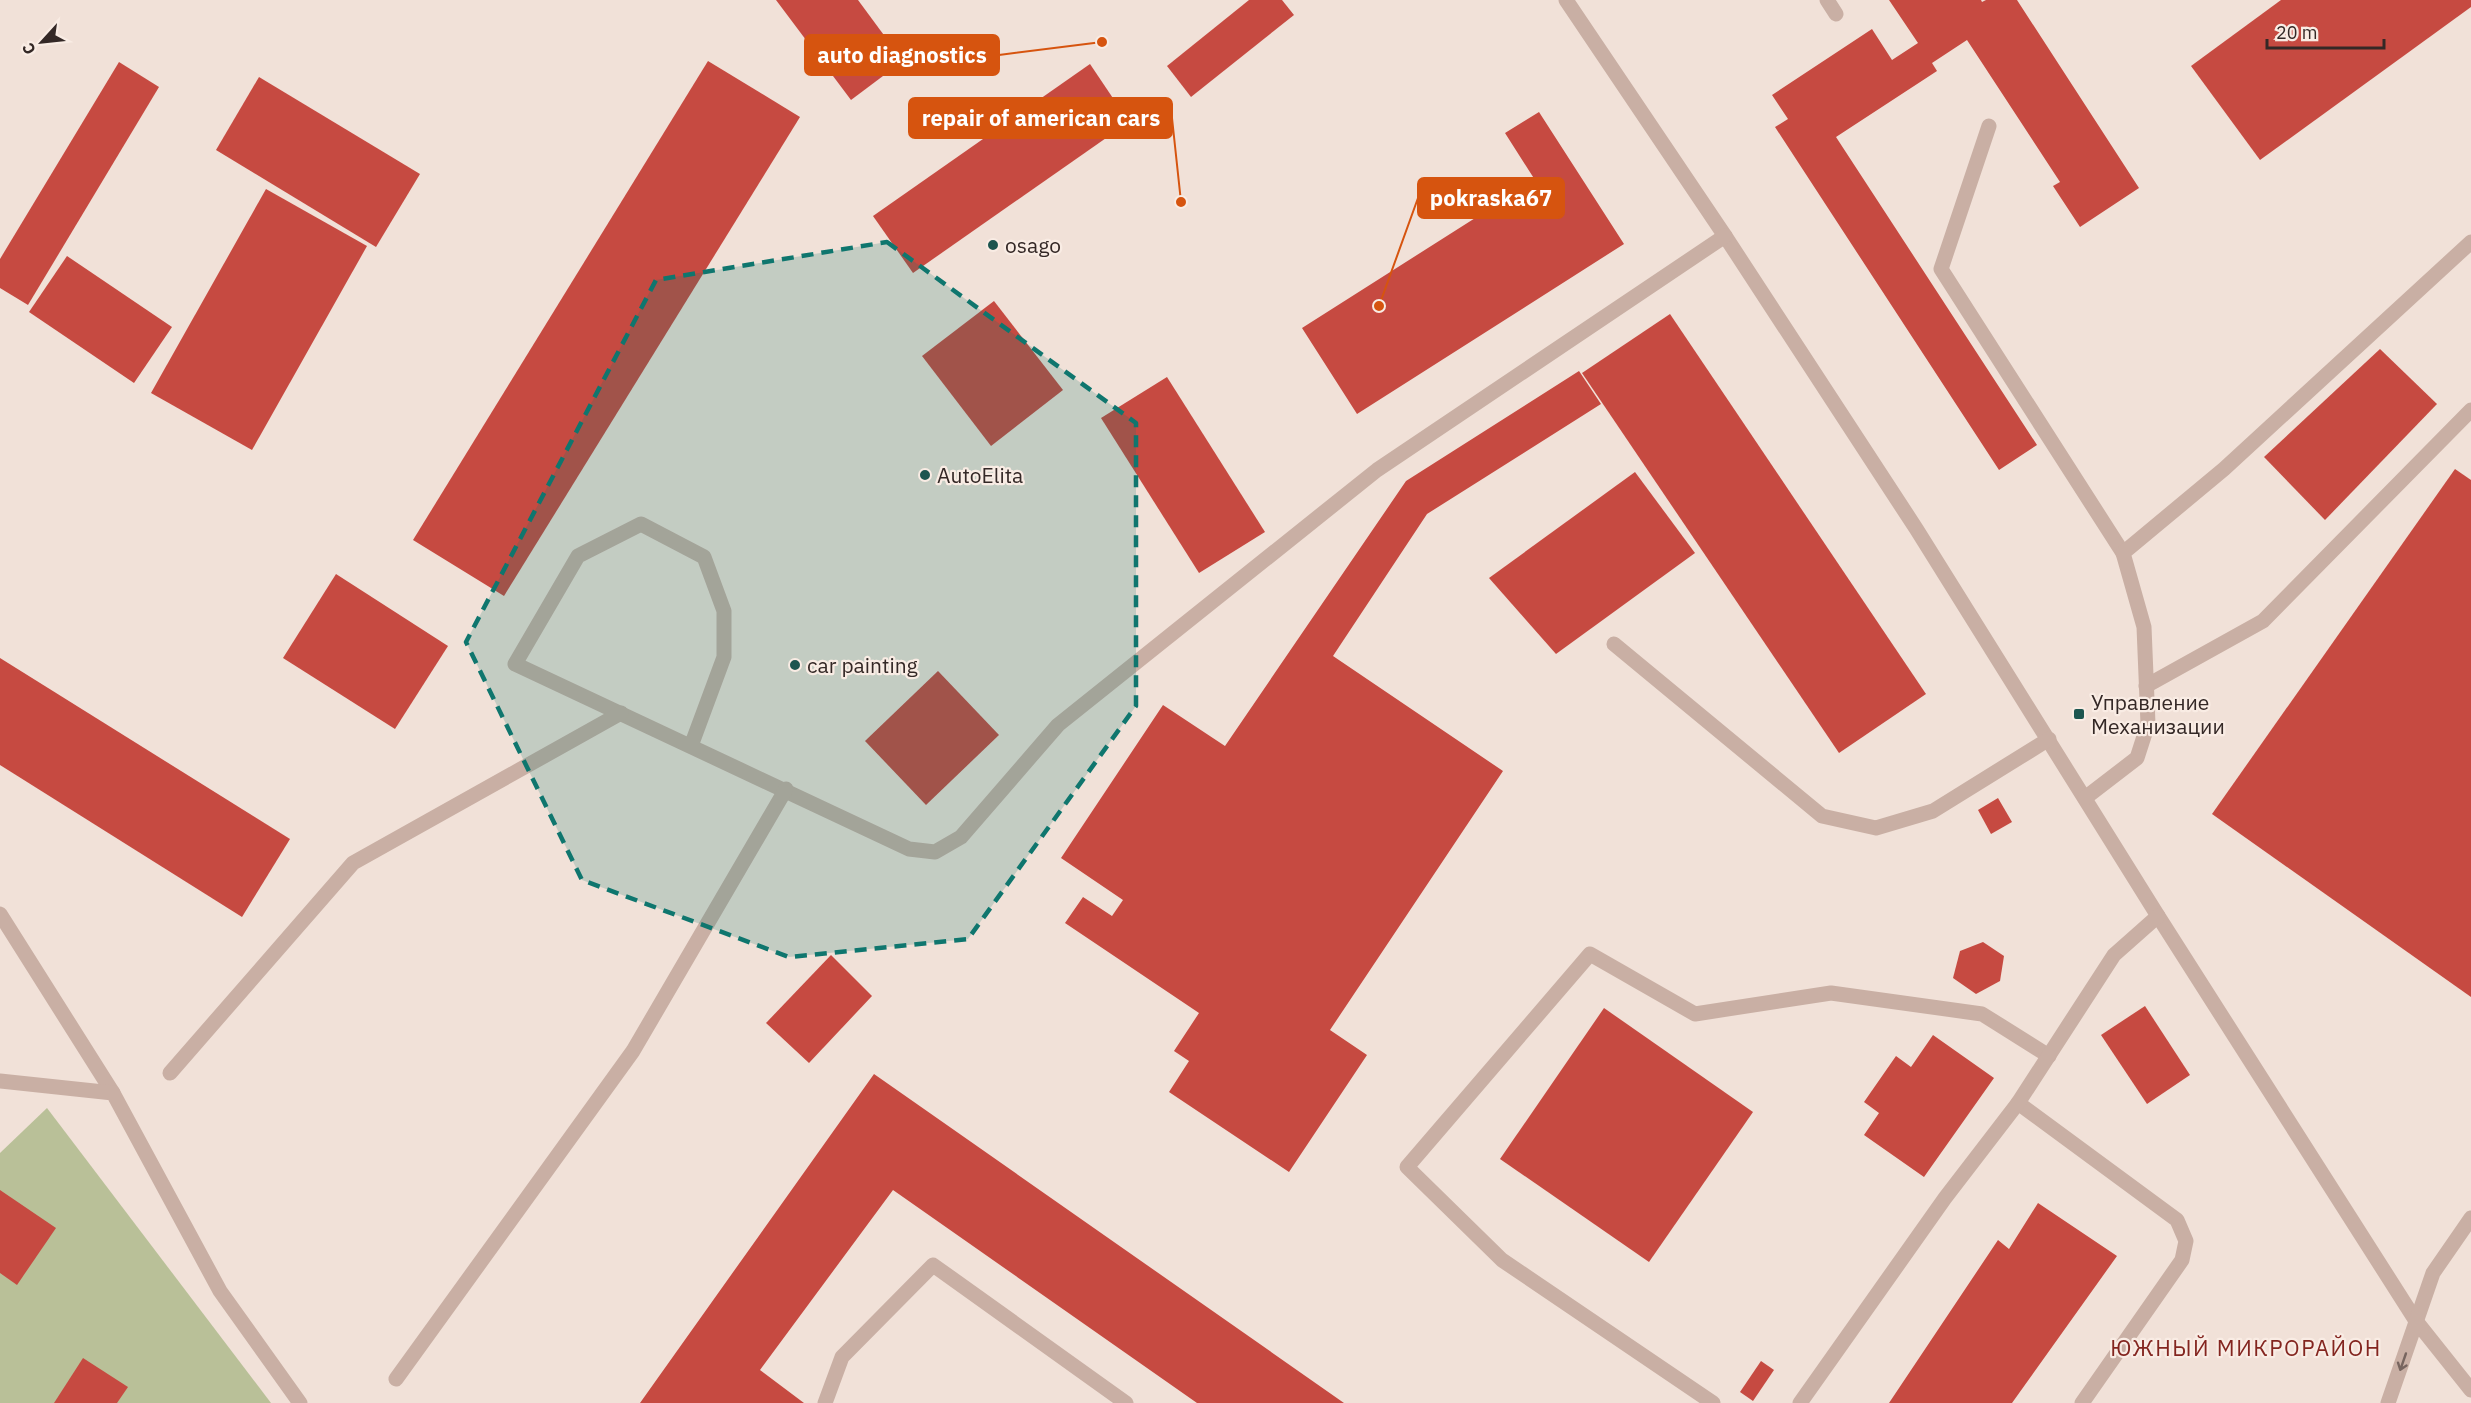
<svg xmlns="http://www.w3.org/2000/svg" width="2471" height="1403" viewBox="0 0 2471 1403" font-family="'IBM Plex Sans',sans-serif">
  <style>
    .green { fill: #b9c098 }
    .building { fill: #c64a41 }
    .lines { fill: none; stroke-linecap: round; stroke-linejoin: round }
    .minor { stroke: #c9afa4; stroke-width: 15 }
    .oneway { stroke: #77655f }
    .marked { fill: #0f766e; fill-opacity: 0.2; stroke: #0f766e; stroke-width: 4.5; stroke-dasharray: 12 8; stroke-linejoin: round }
    .poi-dot { fill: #1c554f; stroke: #f9ece4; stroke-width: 2 }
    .labels { text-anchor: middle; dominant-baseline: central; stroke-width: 4.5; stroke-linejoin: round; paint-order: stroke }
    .poi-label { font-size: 21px; fill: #342826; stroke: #f9ece4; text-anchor: start }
    .neighbourhood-label { font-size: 22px; letter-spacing: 1.5px; fill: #83251f; stroke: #f9ece4 }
    .leader { fill: none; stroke: #d6540f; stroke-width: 2 }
    .callout-dot { fill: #d6540f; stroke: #f9ece4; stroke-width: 2 }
    .callout { fill: #d6540f; stroke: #d6540f; stroke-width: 2 }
    .callout-label { font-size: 22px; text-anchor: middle; font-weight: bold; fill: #fff }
  </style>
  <rect width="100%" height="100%" fill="#f1e1d8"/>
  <path class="green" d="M47,1108L271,1403H0V1153Z"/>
  <g class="building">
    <path d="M776,0H858L903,61L851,100Z"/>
    <path d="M1249,0H1282L1294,15L1191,97L1167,66Z"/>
    <path d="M1889,0H1981L1982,2L1986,0H2017L2139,188L2080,227L2053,186L2060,182L1967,40L1932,63L1937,71L1836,137L2037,445L1999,470L1775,127L1788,119L1772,95L1872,29L1892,60L1918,43Z"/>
    <path d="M2281,0H2471V7L2260,160L2191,66Z"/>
    <path d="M708,61L800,117L504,596L413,540Z"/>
    <path d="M119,62L159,87L28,305L0,288V259Z"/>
    <path d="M1090,64L1129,122L913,273L873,216Z"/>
    <path d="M259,77L420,174L376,247L216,150Z"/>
    <path d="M1539,112L1624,244L1357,414L1302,328L1535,180L1505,133Z"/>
    <path d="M266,189L367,246L252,450L151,393Z"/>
    <path d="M67,256L172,327L134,383L29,312Z"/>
    <path d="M994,301L1063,390L991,446L922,356Z"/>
    <path d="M1670,314L1926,694L1839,753L1582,373Z"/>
    <path d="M2380,349L2437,404L2325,520L2264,457Z"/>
    <path d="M1579,371L1601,404L1427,514L1333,656L1503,771L1330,1030L1367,1055L1289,1172L1169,1092L1189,1061L1174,1051L1199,1013L1065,923L1083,897L1112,916L1123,900L1061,858L1163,705L1225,746L1406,481Z"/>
    <path d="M1167,377L1265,532L1199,573L1101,418Z"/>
    <path d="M2455,469L2471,480V997L2212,814Z"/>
    <path d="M1635,472L1695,553L1556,654L1489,578Z"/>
    <path d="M336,574L448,646L395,729L283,658Z"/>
    <path d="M0,658L290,839L242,917L0,765Z"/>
    <path d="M938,671L999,735L926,805L865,741Z"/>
    <path d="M1998,798L2012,822L1991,834L1978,810Z"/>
    <path d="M1983,942L2004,956L2000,981L1976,994L1953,978L1960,951Z"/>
    <path d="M831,955L872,996L809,1063L766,1023Z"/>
    <path d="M2145,1006L2190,1075L2147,1104L2101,1035Z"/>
    <path d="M1604,1008L1753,1112L1649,1262L1500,1159Z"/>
    <path d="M1933,1035L1994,1078L1924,1177L1864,1135L1879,1113L1864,1102L1896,1056L1911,1067Z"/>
    <path d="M874,1074L1344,1403H1197L893,1190L760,1370L804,1403H640Z"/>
    <path d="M0,1190L56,1228L17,1285L0,1273Z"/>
    <path d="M2038,1203L2117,1256L2012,1403H1889L1998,1240L2009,1249Z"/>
    <path d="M83,1358L128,1387L117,1403H54Z"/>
    <path d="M1761,1361L1774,1370L1753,1401L1740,1392Z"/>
  </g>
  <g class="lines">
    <g class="minor">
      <path d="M1566,0L1725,236L1917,530L2158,916L2416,1321L2471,1390"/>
      <path d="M1827,0L1836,14"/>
      <path d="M1989,126L1941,269L2123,553"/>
      <path d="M1614,644L1822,816L1876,828L1933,811L2049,739"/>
      <path d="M2146,686L2263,621L2471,410"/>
      <path d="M691,746L724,657V611L704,557L641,524L578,556L515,664L909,849L935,852L961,837L1058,725L1377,470L1725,236"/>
      <path d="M2085,798L2137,758L2148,724L2144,627L2123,553L2224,469L2471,242"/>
      <path d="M0,914L113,1093"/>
      <path d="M170,1073L353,863L621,713"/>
      <path d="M0,1081L113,1093L220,1291L300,1403"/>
      <path d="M2018,1103L2177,1220L2186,1241L2182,1260L2082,1403"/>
      <path d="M396,1379L633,1051L786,789"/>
      <path d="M825,1403L842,1357L933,1265L1126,1403"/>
      <path d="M1713,1403L1502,1260L1407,1167L1590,954L1695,1014L1831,993L1982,1014L2049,1056"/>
      <path d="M1800,1403L1945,1198L2018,1103L2114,955L2158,916"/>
      <path d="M2388,1403L2433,1273L2471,1218"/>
    </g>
  </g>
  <defs><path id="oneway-shaft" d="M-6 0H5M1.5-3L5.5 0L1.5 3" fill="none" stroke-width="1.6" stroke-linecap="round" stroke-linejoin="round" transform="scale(1.5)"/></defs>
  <use class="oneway" href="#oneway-shaft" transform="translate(2403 1362) rotate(109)"/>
  <path class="marked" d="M887,242L1136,423V706L968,939L789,957L582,880L466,642L656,280Z"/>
  <g class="poi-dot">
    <circle cx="993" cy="245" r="6"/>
    <circle cx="925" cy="475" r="6"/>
    <circle cx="795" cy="665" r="6"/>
    <rect x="2073" y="708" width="12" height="12" rx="3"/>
  </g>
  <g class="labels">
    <g class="poi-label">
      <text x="1005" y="245">osago</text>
      <text x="937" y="475">AutoElita</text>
      <text x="807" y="665">car painting</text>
      <text x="2091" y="702">Управление<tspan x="2091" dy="24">Механизации</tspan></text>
    </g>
    <g class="neighbourhood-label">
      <text x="2246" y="1347">ЮЖНЫЙ МИКРОРАЙОН</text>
    </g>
  </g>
  <path class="leader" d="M1102 42L999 55M1181 202L1172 118M1379 306L1418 198"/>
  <g class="callout-dot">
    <circle cx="1102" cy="42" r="6"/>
    <circle cx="1181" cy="202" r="6"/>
    <circle cx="1379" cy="306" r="6"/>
  </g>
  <g class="callout">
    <rect x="805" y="35" width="194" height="40" rx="6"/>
    <rect x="909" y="98" width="263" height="40" rx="6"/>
    <rect x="1418" y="178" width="146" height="40" rx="6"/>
  </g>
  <g class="callout-label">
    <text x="902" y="63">auto diagnostics</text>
    <text x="1041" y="126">repair of american cars</text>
    <text x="1491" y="206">pokraska67</text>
  </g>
  <g transform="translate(42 42) rotate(243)" stroke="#f9ece4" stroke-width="4.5" paint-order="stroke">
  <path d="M0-4.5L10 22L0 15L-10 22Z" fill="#342826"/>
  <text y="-9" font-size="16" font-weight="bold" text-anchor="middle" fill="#342826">С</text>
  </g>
  <path d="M2267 39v9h117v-9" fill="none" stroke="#342826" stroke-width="3"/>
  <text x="2276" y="39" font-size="18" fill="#342826" stroke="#f9ece4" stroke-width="4.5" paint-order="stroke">20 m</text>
</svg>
